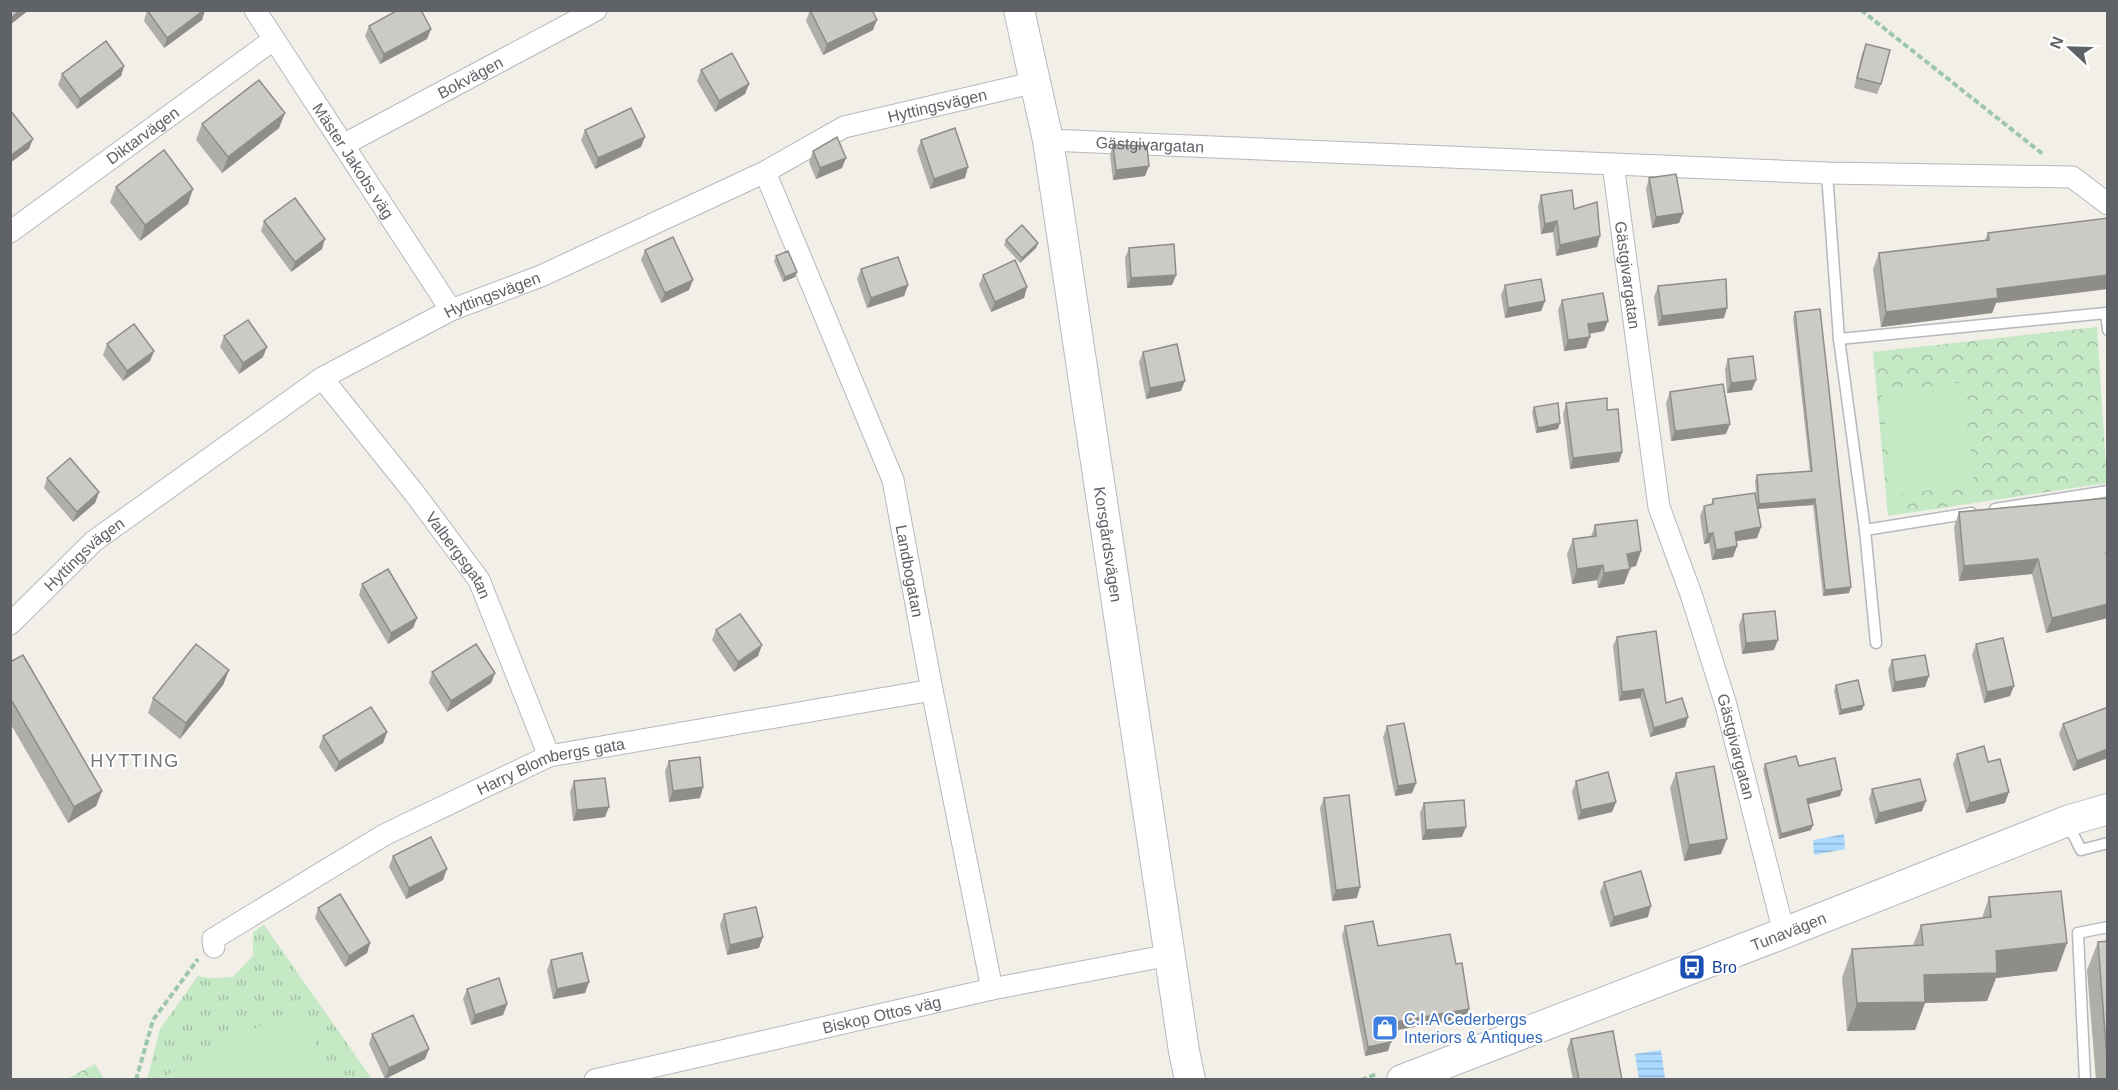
<svg xmlns="http://www.w3.org/2000/svg" width="2118" height="1090" viewBox="0 0 2118 1090" font-family="Arial,sans-serif">
  <style>
    .grass { fill: url(#grass-tufts) }
    .park { fill: url(#park-crowns) }
    .garden { fill: #c5e8c5 }
    .water { fill: url(#water-rules) }
    .lines { fill: none; stroke-linecap: round; stroke-linejoin: round }
    .lane-casing { stroke: #b5b8bc; stroke-width: 13 }
    .street-casing { stroke: #b5b8bc; stroke-width: 23 }
    .secondary-casing { stroke: #b6babf; stroke-width: 32 }
    .path { stroke: #9cc7a9; stroke-width: 4; stroke-dasharray: 6 3; stroke-linecap: butt }
    .lane { stroke: #fff; stroke-width: 10 }
    .street { stroke: #fff; stroke-width: 21 }
    .secondary { stroke: #fff; stroke-width: 30 }
    .wall { fill: #afaea9 }
    .shaded-wall { fill: #8f8d8a }
    .building { fill: #cccac5; stroke: #8f8d8a; stroke-width: 1.5 }
    .labels { text-anchor: middle; dominant-baseline: central; stroke-width: 4.5; stroke-linejoin: round; paint-order: stroke }
    .street-label { font-size: 16px; fill: #5f6368; stroke: #fff }
    .transit-label { font-size: 16px; fill: #164399; stroke: #fff; text-anchor: start }
    .shop-label { font-size: 16px; fill: #366cbe; stroke: #fff; text-anchor: start }
    .neighbourhood-label { font-size: 18px; letter-spacing: 1.5px; fill: #70757a; stroke: #fff }
  </style>
  <defs>
    <pattern id="grass-tufts" width="24" height="20" patternUnits="userSpaceOnUse" patternTransform="scale(1.5)"><rect width="24" height="20" fill="#c5e8c5"/><path d="M3 7l-1-3M5 7V3M7 7l1-3M15 17l-1-3M17 17v-4M19 17l1-3" fill="none" stroke="#a3c0a4"/></pattern>
    <pattern id="park-crowns" width="20" height="18" patternUnits="userSpaceOnUse" patternTransform="scale(1.5)"><rect width="20" height="18" fill="#c5e8c5"/><path d="M2 6a3 3 0 1 1 6 0M12 15a3 3 0 1 1 6 0" fill="none" stroke="#a3c0a4"/></pattern>
    <pattern id="water-rules" width="6" height="5" patternUnits="userSpaceOnUse" patternTransform="scale(1.5)"><rect width="6" height="5" fill="#aadaff"/><path d="M0 2.5h6" fill="none" stroke="#8eb4d2"/></pattern>
  </defs>
  <rect width="100%" height="100%" fill="#f1efe8"/>
  <path class="grass" d="M264,925L372,1079L147,1080L160,1029L198,976L208,978L233,977L253,956V932Z"/>
  <g class="park">
    <path d="M2097,327L2107,483L1888,516L1873,352Z"/>
    <path d="M95,1064L104,1079H67Z"/>
  </g>
  <g class="garden">
    <path d="M1962,382L1974,485L1892,495L1882,394Z"/>
    <path d="M296,1007L335,1079H159Z"/>
  </g>
  <g class="water">
    <path d="M1844,834L1845,849L1814,855L1813,840Z"/>
    <path d="M1661,1050L1665,1079H1639L1635,1054Z"/>
  </g>
  <g class="lines">
    <defs>
      <g id="lane">
        <path d="M1827,173L1839,339L1865,530L1876,643"/>
        <path d="M1839,339L2106,313L2108,330"/>
        <path d="M1995,509L2108,491"/>
        <path d="M1865,530L1971,513"/>
        <path d="M2068,824L2081,850L2108,843"/>
        <path d="M2085,1080L2078,933L2108,927"/>
      </g>
      <g id="street">
        <path id="s1" d="M255,10L451,310"/>
        <path id="s2" d="M1048,140L1827,173L2072,177L2108,204"/>
        <path id="s3" d="M343,145L596,10"/>
        <path id="s4" d="M1613,164L1659,507L1692,597L1726,705L1784,933"/>
        <path id="s5" d="M765,172L893,480L932,690L992,989"/>
        <path id="s6" d="M10,232L273,40"/>
        <path id="s7" d="M322,378L415,494L479,580L549,756"/>
        <path id="s8" d="M10,624L94,541L322,378L451,310L541,276L765,172L844,127L1036,82"/>
        <path id="s9" d="M214,947L213,939L384,835L549,756L932,690"/>
        <path id="s10" d="M595,1080L992,989L1170,955"/>
      </g>
      <g id="secondary">
        <path id="s11" d="M1019,10L1048,140L1184,1051L1190,1080"/>
        <path id="s12" d="M1402,1080L1784,933L2067,821L2108,809"/>
      </g>
    </defs>
    <use href="#lane" class="lane-casing"/>
    <use href="#street" class="street-casing"/>
    <use href="#secondary" class="secondary-casing"/>
    <g class="path">
      <path d="M1861,10L2044,155"/>
      <path d="M111,1080H116"/>
      <path d="M136,1080L153,1020L198,959"/>
      <path d="M1361,1080L1377,1074"/>
    </g>
    <use href="#lane" class="lane"/>
    <use href="#street" class="street"/>
    <use href="#secondary" class="secondary"/>
  </g>
  <g class="wall">
    <path d="M147,10H205L202,20L164,48L144,21Z"/>
    <path d="M810,10L873,30L823,55L806,21Z"/>
    <path d="M369,26L431,29L427,39L380,64L365,36Z"/>
    <path d="M1866,44L1881,84L1877,94L1854,88L1862,54Z"/>
    <path d="M124,66L121,76L77,109L58,85L62,74Z"/>
    <path d="M701,70L749,84L745,94L715,112L697,81Z"/>
    <path d="M202,124L279,128L222,173L196,140Z"/>
    <path d="M585,130L641,147L595,169L581,140Z"/>
    <path d="M921,140L965,178L930,189L917,150Z"/>
    <path d="M1113,145L1145,176L1113,180L1110,155Z"/>
    <path d="M813,151L842,168L816,179L809,162Z"/>
    <path d="M1649,178L1683,213L1679,223L1652,228L1646,189Z"/>
    <path d="M116,187L188,204L140,241L110,202Z"/>
    <path d="M1541,195L1574,209L1597,247L1556,256L1553,232L1541,234L1538,206Z"/>
    <path d="M264,221L322,249L291,272L261,231Z"/>
    <path d="M1988,233L1996,303L1992,313L1881,327L1873,269L1879,253L1985,240Z"/>
    <path d="M1006,240L1038,243L1036,248L1020,263L1004,245Z"/>
    <path d="M1129,248L1176,275L1172,285L1127,288L1125,258Z"/>
    <path d="M645,250L689,290L661,303L641,260Z"/>
    <path d="M776,256L797,272L795,277L783,282L774,261Z"/>
    <path d="M861,269L908,285L904,296L867,308L857,279Z"/>
    <path d="M983,275L1027,287L1024,298L991,312L979,285Z"/>
    <path d="M1505,285L1545,301L1541,311L1505,318L1501,295Z"/>
    <path d="M1658,286L1724,318L1658,326L1654,297Z"/>
    <path d="M1562,300L1604,331L1590,334L1586,348L1564,351L1558,310Z"/>
    <path d="M1795,312L1849,593L1823,596L1813,505L1758,509L1761,527L1757,538L1736,541L1737,546L1733,557L1712,560L1709,543L1704,544L1700,516L1704,506L1711,505L1713,499L1757,504L1755,481L1757,475L1810,472L1793,318Z"/>
    <path d="M224,336L263,357L239,374L220,347Z"/>
    <path d="M107,344L154,351L150,361L123,381L103,355Z"/>
    <path d="M1143,352L1181,391L1146,399L1139,362Z"/>
    <path d="M1728,359L1752,390L1727,393L1725,369Z"/>
    <path d="M1670,392L1726,434L1671,441L1666,403Z"/>
    <path d="M1566,403L1607,410L1622,452L1619,462L1570,469L1563,414Z"/>
    <path d="M1534,407L1558,429L1536,433L1532,412Z"/>
    <path d="M47,478L99,492L95,503L73,522L44,488Z"/>
    <path d="M2108,498V618L2046,633L2032,574L1959,581L1954,527L1959,512Z"/>
    <path d="M1595,525L1636,566L1630,568L1624,584L1598,588L1597,580L1572,584L1567,554L1573,539L1591,537Z"/>
    <path d="M362,584L417,618L413,628L388,644L359,595Z"/>
    <path d="M1743,614L1774,650L1742,654L1739,625Z"/>
    <path d="M716,630L758,656L734,672L712,640Z"/>
    <path d="M1617,637L1666,703L1685,727L1650,737L1640,698L1619,701L1613,646Z"/>
    <path d="M1976,644L2010,696L1984,703L1972,655Z"/>
    <path d="M1892,660L1925,687L1892,692L1888,670Z"/>
    <path d="M10,662L102,791L96,806L68,823L10,723Z"/>
    <path d="M229,670L223,685L180,739L148,713L153,698Z"/>
    <path d="M432,672L495,673L491,683L447,712L429,683Z"/>
    <path d="M1836,685L1862,710L1839,715L1834,691Z"/>
    <path d="M2108,707V758L2073,771L2059,734L2063,724Z"/>
    <path d="M1387,726L1416,783L1412,793L1395,796L1383,737Z"/>
    <path d="M387,732L383,743L335,772L319,747L323,736Z"/>
    <path d="M1957,754L1988,762L2005,803L1966,813L1953,764Z"/>
    <path d="M669,761L703,787L700,798L669,802L665,771Z"/>
    <path d="M1765,764L1842,790L1840,796L1808,804L1811,830L1779,839L1763,769Z"/>
    <path d="M1676,773L1721,854L1684,861L1670,788Z"/>
    <path d="M574,781L605,817L573,821L570,792Z"/>
    <path d="M1576,781L1616,802L1612,812L1578,820L1572,792Z"/>
    <path d="M1872,789L1922,811L1875,824L1869,799Z"/>
    <path d="M1324,798L1357,898L1332,901L1320,808Z"/>
    <path d="M1424,803L1462,837L1422,840L1420,813Z"/>
    <path d="M393,856L443,880L406,899L389,867Z"/>
    <path d="M1604,882L1648,917L1610,927L1600,892Z"/>
    <path d="M1989,897L2057,971L1996,978L1987,1001L1925,1003L1915,1030L1847,1031L1842,978L1852,949L1913,945L1921,925L1982,918Z"/>
    <path d="M318,908L370,943L367,953L345,967L315,918Z"/>
    <path d="M724,914L759,948L727,955L720,925Z"/>
    <path d="M1345,926L1378,946L1466,1018L1390,1031L1388,1051L1365,1056L1342,936Z"/>
    <path d="M2108,941V1080H2096L2087,970L2098,942Z"/>
    <path d="M551,960L589,982L585,993L553,999L547,970Z"/>
    <path d="M467,989L507,1004L503,1015L471,1025L463,999Z"/>
    <path d="M372,1034L425,1059L385,1079L369,1044Z"/>
    <path d="M1571,1039L1622,1080H1573L1567,1049Z"/>
  </g>
  <g class="shaded-wall">
    <path d="M20,10H29L10,25L12,17Z"/>
    <path d="M204,10H205L202,20L164,48L167,38Z"/>
    <path d="M877,20L873,30L823,55L827,44Z"/>
    <path d="M431,29L427,39L380,64L384,54Z"/>
    <path d="M124,66L121,76L77,109L80,99Z"/>
    <path d="M749,84L745,94L715,112L719,101Z"/>
    <path d="M285,113L279,128L222,173L228,157Z"/>
    <path d="M645,137L641,147L595,169L598,158Z"/>
    <path d="M33,139L29,149L10,163V156Z"/>
    <path d="M846,158L842,168L816,179L820,168Z"/>
    <path d="M1149,166L1145,176L1113,180L1116,170Z"/>
    <path d="M968,167L965,178L930,189L934,179Z"/>
    <path d="M193,189L188,204L140,241L145,225Z"/>
    <path d="M1683,213L1679,223L1652,228L1656,217Z"/>
    <path d="M1557,221L1553,232L1541,234L1545,224Z"/>
    <path d="M1600,236L1597,247L1556,256L1560,245Z"/>
    <path d="M325,239L322,249L291,272L295,262Z"/>
    <path d="M1038,243L1036,248L1020,263L1022,258Z"/>
    <path d="M797,272L795,277L783,282L785,277Z"/>
    <path d="M1176,275L1172,285L1127,288L1131,278Z"/>
    <path d="M2108,275V289L1996,303L1992,313L1881,327L1886,312L1997,289Z"/>
    <path d="M693,280L689,290L661,303L665,293Z"/>
    <path d="M908,285L904,296L867,308L871,298Z"/>
    <path d="M1027,287L1024,298L991,312L995,302Z"/>
    <path d="M1545,301L1541,311L1505,318L1508,308Z"/>
    <path d="M1727,308L1724,318L1658,326L1662,316Z"/>
    <path d="M1608,321L1604,331L1585,334L1588,324Z"/>
    <path d="M1590,337L1586,348L1564,351L1568,340Z"/>
    <path d="M267,347L263,357L239,374L243,363Z"/>
    <path d="M154,351L150,361L123,381L127,371Z"/>
    <path d="M1756,380L1752,390L1727,393L1731,383Z"/>
    <path d="M1185,381L1181,391L1146,399L1150,388Z"/>
    <path d="M1560,423L1558,429L1536,433L1538,428Z"/>
    <path d="M1730,424L1726,434L1671,441L1675,431Z"/>
    <path d="M1622,452L1619,462L1570,469L1573,458Z"/>
    <path d="M99,492L95,503L73,522L77,512Z"/>
    <path d="M1815,499L1813,505L1757,509L1759,504Z"/>
    <path d="M1761,527L1757,538L1731,542L1735,532Z"/>
    <path d="M1713,533L1709,543L1704,544L1708,534Z"/>
    <path d="M1737,546L1733,557L1712,560L1716,550Z"/>
    <path d="M1641,551L1636,566L1622,569L1627,554Z"/>
    <path d="M2038,559L2032,574L1959,581L1964,566Z"/>
    <path d="M1603,565L1597,580L1572,584L1577,569Z"/>
    <path d="M1630,569L1624,584L1598,588L1604,573Z"/>
    <path d="M1851,587L1849,593L1823,596L1825,590Z"/>
    <path d="M2108,604V618L2046,633L2052,618Z"/>
    <path d="M417,618L413,628L388,644L391,633Z"/>
    <path d="M1778,640L1774,650L1742,654L1746,643Z"/>
    <path d="M762,645L758,656L734,672L738,662Z"/>
    <path d="M229,670L223,685L180,739L186,723Z"/>
    <path d="M495,673L491,683L447,712L451,701Z"/>
    <path d="M1929,676L1925,687L1892,692L1895,682Z"/>
    <path d="M2014,686L2010,696L1984,703L1987,692Z"/>
    <path d="M1643,689L1640,698L1619,701L1622,692Z"/>
    <path d="M1864,705L1862,710L1839,715L1841,710Z"/>
    <path d="M1688,717L1685,727L1650,737L1654,728Z"/>
    <path d="M387,732L383,743L335,772L339,762Z"/>
    <path d="M2108,749V758L2073,771L2077,761Z"/>
    <path d="M1416,783L1412,793L1395,796L1398,786Z"/>
    <path d="M703,787L700,798L669,802L673,791Z"/>
    <path d="M1842,790L1840,796L1805,805L1807,799Z"/>
    <path d="M102,791L96,806L68,823L74,807Z"/>
    <path d="M2009,792L2005,803L1966,813L1970,803Z"/>
    <path d="M1926,801L1922,811L1875,824L1879,813Z"/>
    <path d="M1616,802L1612,812L1578,820L1581,810Z"/>
    <path d="M609,807L605,817L573,821L577,810Z"/>
    <path d="M1813,825L1811,830L1779,839L1781,834Z"/>
    <path d="M1466,827L1462,837L1422,840L1426,830Z"/>
    <path d="M1727,839L1721,854L1684,861L1689,845Z"/>
    <path d="M447,869L443,880L406,899L409,888Z"/>
    <path d="M1360,887L1357,898L1332,901L1336,890Z"/>
    <path d="M1651,906L1648,917L1610,927L1614,917Z"/>
    <path d="M763,937L759,948L727,955L730,945Z"/>
    <path d="M370,943L367,953L345,967L349,956Z"/>
    <path d="M2067,943L2057,971L1996,978L1987,1001L1925,1003L1915,1030L1847,1031L1857,1003L1924,975L1996,951Z"/>
    <path d="M589,982L585,993L553,999L557,989Z"/>
    <path d="M507,1004L503,1015L471,1025L475,1015Z"/>
    <path d="M1469,1009L1466,1018L1386,1032L1389,1023Z"/>
    <path d="M1391,1042L1388,1051L1365,1056L1368,1047Z"/>
    <path d="M429,1049L425,1059L385,1079L389,1068Z"/>
  </g>
  <g class="building">
    <path d="M10,10H20L12,17L10,15Z"/>
    <path d="M147,10H204L167,38Z"/>
    <path d="M398,10H421L431,29L384,54L369,26Z"/>
    <path d="M810,10H872L877,20L827,44Z"/>
    <path d="M106,41L124,66L80,99L62,74Z"/>
    <path d="M1866,44L1890,50L1881,84L1857,78Z"/>
    <path d="M732,53L749,84L719,101L701,70Z"/>
    <path d="M259,80L285,113L228,157L202,124Z"/>
    <path d="M631,108L645,137L598,158L585,130Z"/>
    <path d="M10,110L33,139L10,156Z"/>
    <path d="M955,128L968,167L934,179L921,140Z"/>
    <path d="M837,137L846,158L820,168L813,151Z"/>
    <path d="M1113,145L1147,146L1149,166L1116,170Z"/>
    <path d="M164,150L193,189L145,225L116,187Z"/>
    <path d="M1676,174L1683,213L1656,217L1649,178Z"/>
    <path d="M1572,190L1574,209L1597,202L1600,236L1560,245L1557,221L1545,224L1541,195Z"/>
    <path d="M295,198L325,239L295,262L264,221Z"/>
    <path d="M2108,218V275L1997,289L1998,298L1886,312L1879,253L1989,240L1988,233Z"/>
    <path d="M1022,225L1038,243L1022,258L1006,240Z"/>
    <path d="M673,237L693,280L665,293L645,250Z"/>
    <path d="M1174,244L1176,275L1131,278L1129,248Z"/>
    <path d="M788,251L797,272L785,277L776,256Z"/>
    <path d="M898,257L908,285L871,298L861,269Z"/>
    <path d="M1015,260L1027,287L995,302L983,275Z"/>
    <path d="M1541,279L1545,301L1508,308L1505,285Z"/>
    <path d="M1726,279L1727,308L1662,316L1658,286Z"/>
    <path d="M1603,293L1608,321L1588,324L1590,337L1568,340L1562,300Z"/>
    <path d="M1820,309L1851,587L1825,590L1815,499L1759,504L1757,475L1812,471L1795,312Z"/>
    <path d="M248,320L267,347L243,363L224,336Z"/>
    <path d="M134,324L154,351L127,371L107,344Z"/>
    <path d="M1177,344L1185,381L1150,388L1143,352Z"/>
    <path d="M1753,356L1756,380L1731,383L1728,359Z"/>
    <path d="M1723,384L1730,424L1675,431L1670,392Z"/>
    <path d="M1607,398V410L1618,409L1622,452L1573,458L1566,403Z"/>
    <path d="M1558,403L1560,423L1538,428L1534,407Z"/>
    <path d="M70,458L99,492L77,512L47,478Z"/>
    <path d="M1755,493L1761,527L1735,532L1737,546L1716,550L1713,533L1708,534L1704,506L1713,504V499Z"/>
    <path d="M2108,498V553H2106L2108,559V604L2052,618L2038,559L1964,566L1959,512Z"/>
    <path d="M1637,520L1641,551L1627,554L1630,569L1604,573L1603,565L1577,569L1573,539L1596,536L1595,525Z"/>
    <path d="M388,569L417,618L391,633L362,584Z"/>
    <path d="M1775,611L1778,640L1746,643L1743,614Z"/>
    <path d="M740,614L762,645L738,662L716,630Z"/>
    <path d="M1656,631L1666,703L1682,698L1688,717L1654,728L1643,689L1622,692L1617,637Z"/>
    <path d="M2003,638L2014,686L1987,692L1976,644Z"/>
    <path d="M196,644L229,670L186,723L153,698Z"/>
    <path d="M476,644L495,673L451,701L432,672Z"/>
    <path d="M23,655L102,791L74,807L10,698V662Z"/>
    <path d="M1925,655L1929,676L1895,682L1892,660Z"/>
    <path d="M1858,680L1864,705L1841,710L1836,685Z"/>
    <path d="M371,707L387,732L339,762L323,736Z"/>
    <path d="M2108,707V749L2077,761L2063,724Z"/>
    <path d="M1404,723L1416,783L1398,786L1387,726Z"/>
    <path d="M1984,746L1988,762L2000,759L2009,792L1970,803L1957,754Z"/>
    <path d="M1796,756L1799,766L1835,758L1842,790L1807,799L1813,825L1781,834L1765,764Z"/>
    <path d="M700,757L703,787L673,791L669,761Z"/>
    <path d="M1714,766L1727,839L1689,845L1676,773Z"/>
    <path d="M1608,772L1616,802L1581,810L1576,781Z"/>
    <path d="M605,778L609,807L577,810L574,781Z"/>
    <path d="M1920,779L1926,801L1879,813L1872,789Z"/>
    <path d="M1349,795L1360,887L1336,890L1324,798Z"/>
    <path d="M1464,800L1466,827L1426,830L1424,803Z"/>
    <path d="M431,837L447,869L409,888L393,856Z"/>
    <path d="M1641,871L1651,906L1614,917L1604,882Z"/>
    <path d="M2061,891L2067,943L1996,951L1997,973L1924,975L1925,1002L1857,1003L1852,949L1923,945L1921,925L1991,917L1989,897Z"/>
    <path d="M340,894L370,943L349,956L318,908Z"/>
    <path d="M756,907L763,937L730,945L724,914Z"/>
    <path d="M1373,921L1378,946L1450,934L1456,964L1462,963L1469,1009L1389,1023L1391,1042L1368,1047L1345,926Z"/>
    <path d="M2108,941V1072L2098,942Z"/>
    <path d="M582,953L589,982L557,989L551,960Z"/>
    <path d="M499,978L507,1004L475,1015L467,989Z"/>
    <path d="M413,1015L429,1049L389,1068L372,1034Z"/>
    <path d="M1613,1031L1622,1080H1579L1571,1039Z"/>
  </g>
  <defs>
    <symbol id="bus-square" viewBox="-11 -11 22 22"><rect x="-9" y="-9" width="18" height="18" rx="4" fill="#1a4fb4" stroke="#fff"/><path d="M-5-6H5V4H4V6H2V4H-2V6H-4V4H-5ZM-3.5-4V0h7V-4ZM-3.5 1.2v1.5H-2V1.2ZM2 1.2v1.5H3.5V1.2Z" fill="#fff"/></symbol>
    <symbol id="shop-square" viewBox="-11 -11 22 22"><rect x="-9" y="-9" width="18" height="18" rx="4" fill="#3f7fe0" stroke="#fff"/><path d="M-5-2.5h2.3a2.7 3.5 0 0 1 5.4 0H5L5.5 6h-11ZM-1.5-2.5h3a1.5 2.3 0 0 0-3 0Z" fill="#fff"/></symbol>
  </defs>
  <g fill-rule="evenodd">
    <use href="#bus-square" x="1677" y="952" width="30" height="30"/>
    <use href="#shop-square" x="1370" y="1013" width="30" height="30"/>
  </g>
  <g class="labels">
    <g class="street-label">
      <text stroke="none"><textPath href="#s3" startOffset="144">Bokvägen</textPath></text>
      <text stroke="none"><textPath href="#s8" startOffset="1074">Hyttingsvägen</textPath></text>
      <text stroke="none"><textPath href="#s6" startOffset="164">Diktarvägen</textPath></text>
      <text stroke="none"><textPath href="#s2" startOffset="102">Gästgivargatan</textPath></text>
      <text stroke="none"><textPath href="#s1" startOffset="180">Mäster Jakobs väg</textPath></text>
      <text stroke="none"><textPath href="#s4" startOffset="112">Gästgivargatan</textPath></text>
      <text stroke="none"><textPath href="#s8" startOffset="588">Hyttingsvägen</textPath></text>
      <text stroke="none"><textPath href="#s11" startOffset="542">Korsgårdsvägen</textPath></text>
      <text stroke="none"><textPath href="#s8" startOffset="102">Hyttingsvägen</textPath></text>
      <text stroke="none"><textPath href="#s7" startOffset="224">Valbergsgatan</textPath></text>
      <text stroke="none"><textPath href="#s5" startOffset="426">Landbogatan</textPath></text>
      <text stroke="none"><textPath href="#s4" startOffset="598">Gästgivargatan</textPath></text>
      <text stroke="none"><textPath href="#s9" startOffset="390">Harry Blombergs gata</textPath></text>
      <text stroke="none"><textPath href="#s12" startOffset="414">Tunavägen</textPath></text>
      <text stroke="none"><textPath href="#s10" startOffset="294">Biskop Ottos väg</textPath></text>
    </g>
    <g class="transit-label">
      <text x="1712" y="967">Bro</text>
    </g>
    <g class="shop-label">
      <text x="1404" y="1019">C.I.A Cederbergs<tspan x="1404" dy="18">Interiors &amp; Antiques</tspan></text>
    </g>
    <g class="neighbourhood-label">
      <text x="135" y="761">HYTTING</text>
    </g>
  </g>
  <rect width="2118" height="1090" fill="none" stroke="#5f6368" stroke-width="24"/>
  <g transform="translate(2070 48) rotate(292)" stroke="#ffffff" stroke-width="4.5" paint-order="stroke">
  <path d="M0-4.5L10 22L0 15L-10 22Z" fill="#5f6368"/>
  <text y="-9" font-size="16" font-weight="bold" text-anchor="middle" fill="#5f6368">N</text>
  </g>
</svg>
